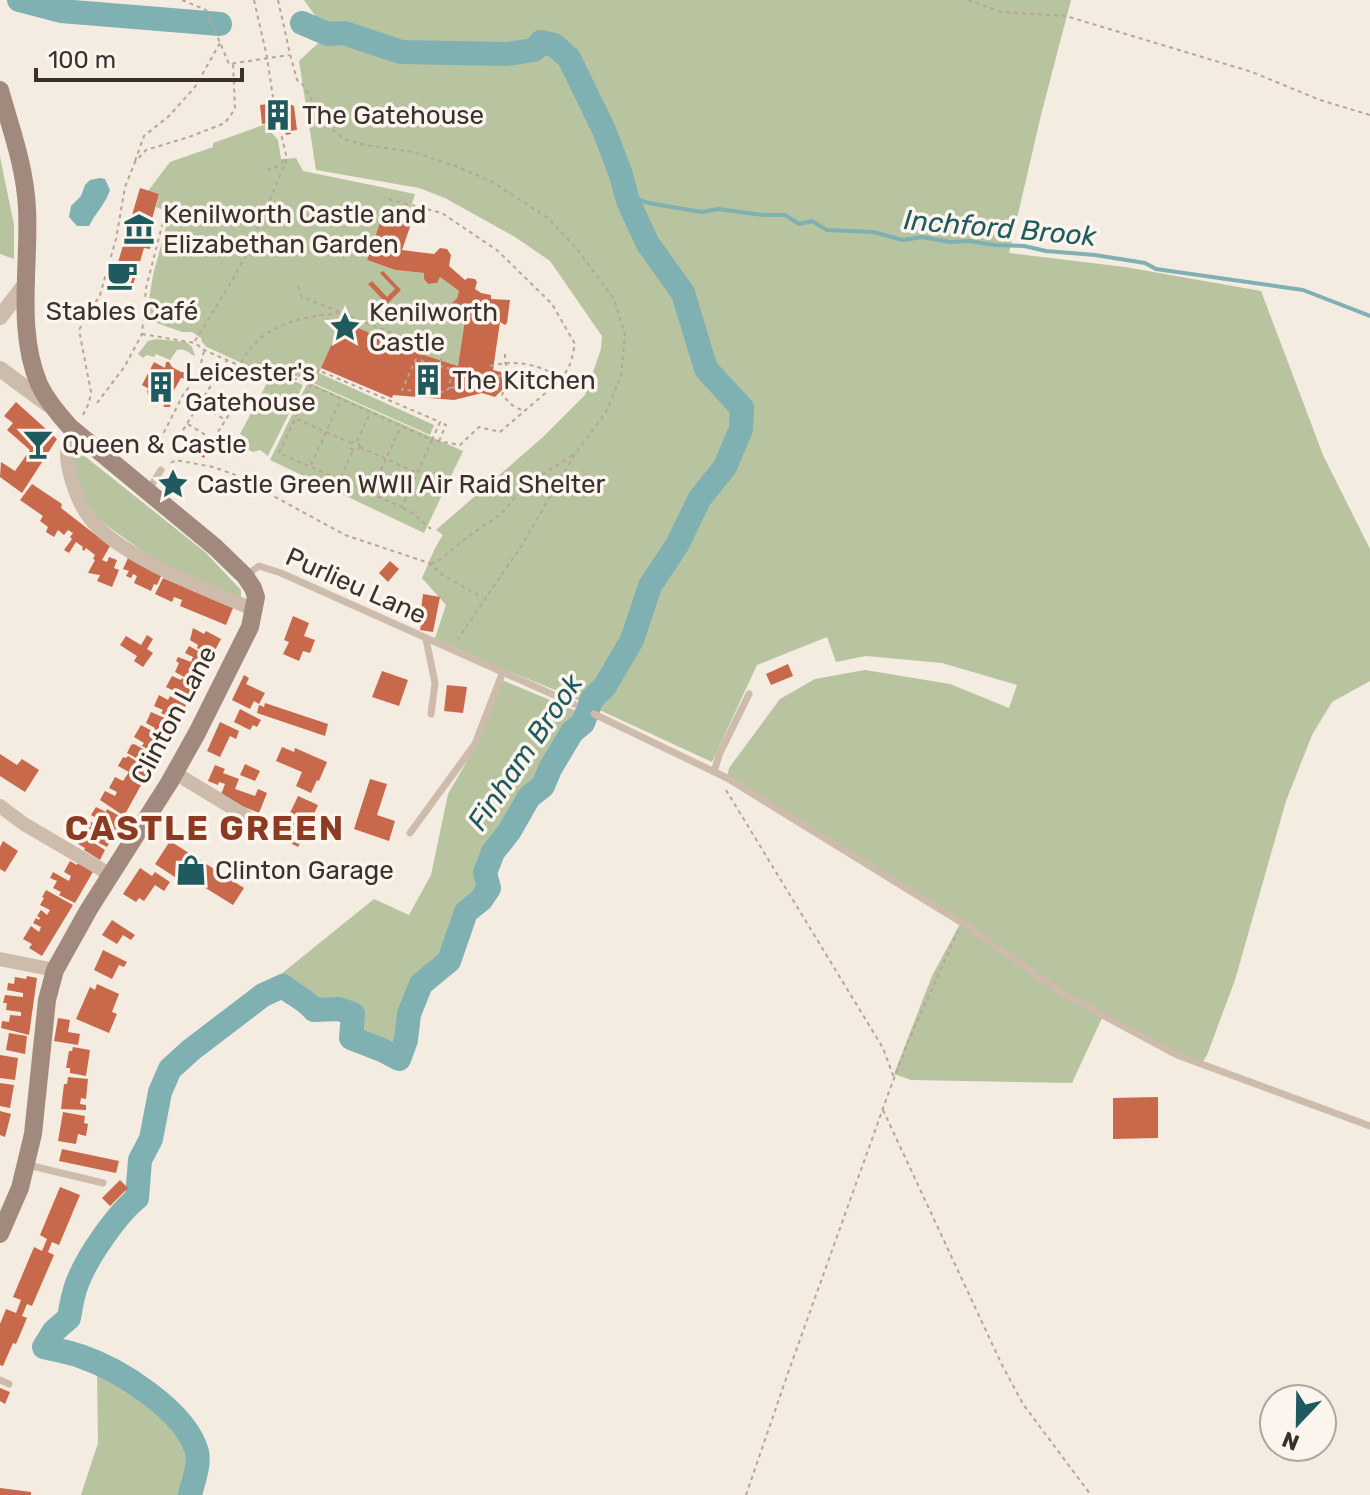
<svg xmlns="http://www.w3.org/2000/svg" width="1370" height="1495" viewBox="0 0 1370 1495" font-family="Rubik,sans-serif">
  <style>
    .green { fill: #b8c4a0 }
    .water { fill: #7fb0b2 }
    .lines { fill: none; stroke-linecap: round; stroke-linejoin: round }
    .stream { stroke: #7fb0b2; stroke-width: 4 }
    .river { stroke: #7fb0b2; stroke-width: 24 }
    .building { fill: #c8694b }
    .path { stroke: #b9a596; stroke-width: 2; stroke-dasharray: 4 4; stroke-linecap: butt }
    .service { stroke: #cdbbac; stroke-width: 7 }
    .minor { stroke: #cdbbac; stroke-width: 14 }
    .tertiary { stroke: #cdbbac; stroke-width: 16 }
    .secondary { stroke: #a18a7d; stroke-width: 18 }
    .labels { text-anchor: middle; dominant-baseline: central; stroke-width: 7; stroke-linejoin: round; paint-order: stroke }
    .poi-label { font-size: 26px; fill: #3b302b; stroke: #fbf5ee; text-anchor: start }
    .street-label { font-size: 26px; fill: #3b302b; stroke: #fbf5ee }
    .water-label { font-size: 28px; font-style: italic; fill: #1f5a5e; stroke: #fbf5ee }
    .district-label { font-size: 34px; font-weight: bold; letter-spacing: 2px; fill: #8c3b22; stroke: #fbf5ee }
  </style>
  <rect width="100%" height="100%" fill="#f4ebe1"/>
  <g class="green">
    <path d="M304,0H1071L1041,115L1009,253L1125,267L1261,291L1323,455L1370,549V681L1332,702L1312,735L1286,801L1235,980L1207,1055L1201,1064L1103,1016L1072,1083L911,1080L894,1074L932,976L961,922L727,778L729,768L780,699L815,679L865,670L950,684L1009,708L1017,685L942,663L866,656L836,662L827,637L757,665L712,762L565,694L434,641L446,605L422,578C429,563 433,549 443,535L436,530L543,437L585,395L601,349L602,336L550,261L515,237L445,198L419,188L316,170L299,61L328,34Z"/>
    <path d="M269,123L270,131L278,140L281,159L296,158L303,171L415,194L408,216L385,208L367,260L394,270L424,273V279L428,284L437,283L440,277L459,291L457,298L452,303L454,309L459,312L467,306L458,366L412,351L342,321L319,373L434,425L430,435L304,379L296,376L265,374L207,347L202,342L201,338L192,332H182L154,322L150,316L149,299L153,275L170,212L156,207L159,194L148,191L170,162L213,147V143Z"/>
    <path d="M0,157L14,225V259L0,254Z"/>
    <path d="M156,339L186,342L192,347L195,356C188,353 186,348 177,350L170,360L156,354L154,357L147,355L143,358L138,354L148,341Z"/>
    <path d="M268,381L296,382L303,385L268,456L260,450L253,452L246,449L245,444L248,439L240,434Z"/>
    <path d="M308,382L463,451L424,533L270,460Z"/>
    <path d="M77,450L205,552L241,590V599L162,565L99,520L82,494L73,465V452Z"/>
    <path d="M502,680L586,715L583,723L572,732L550,769L543,786L529,797L509,832L493,853L485,873L489,888L481,900L465,912L449,961L421,984L409,1014L406,1040L399,1059L381,1050L351,1038L353,1014L339,1009L314,1010C301,995 285,996 280,975L374,899L409,915L431,875L448,794L478,742Z"/>
    <path d="M97,1364C133,1380 186,1411 197,1452C200,1465 193,1482 190,1495H81L98,1443Z"/>
  </g>
  <path class="water" d="M100,178L105,179L110,190C105,205 96,212 89,226H77L69,217L71,206L81,196L85,185L90,180Z"/>
  <g class="lines">
    <path class="stream" d="M626,195L648,203L702,212L718,209L763,215H785L799,224L812,221L827,230L873,232L903,240L922,237L950,242L969,241L994,245L1024,246L1046,251L1095,255L1145,263L1156,269L1303,290L1370,316"/>
    <g class="river">
      <path d="M19,0L61,11L220,24"/>
      <path d="M190,1495C193,1482 200,1465 197,1452C186,1411 119,1369 80,1356C69,1352 56,1350 44,1347L54,1331L69,1318C71,1305 73,1293 78,1281C88,1256 117,1214 137,1198L140,1160L151,1139L160,1092L170,1069L191,1050L263,995L283,986C293,995 305,999 314,1010L339,1009L353,1014L351,1038L382,1050L399,1059L406,1040L409,1014L421,984L449,961L466,912L481,900L489,888L485,873L493,852L509,832L529,797L543,786L550,769L572,732L583,723L592,699L605,686L632,640L650,586L677,545L700,498L725,467L741,429L742,408L706,369L683,293L648,244L628,201L621,175L604,130L569,58L554,45L541,42L534,50L508,54L401,52L344,33L328,34L302,23"/>
    </g>
  </g>
  <g class="building">
    <path d="M285,102L294,106L297,130L290,131L291,134L286,135L285,129L270,131L269,123L262,124L260,105Z"/>
    <path d="M140,188L159,194L147,237L153,238L150,249L144,248L131,292L111,286Z"/>
    <path d="M385,208L408,216L417,212L421,220L411,224L402,250L434,254L440,248L447,249L451,255L449,266L465,280L468,278L475,279L477,282L475,289L481,293L491,295V299L510,300L507,323L505,325L500,322L493,370L501,372L503,389L495,397L482,393L454,400L393,395L392,398L321,368L342,321L412,351L458,366L467,306L459,312L454,309L452,303L457,298L459,291L440,277L437,283L428,284L424,279V273L395,270L367,260Z"/>
    <path d="M383,271L401,290L387,304L368,284L372,281L387,297L395,289L380,273Z"/>
    <path d="M154,362L165,368L166,362H169L172,367L181,372H187L189,374L186,379L181,378L169,399L171,401L170,407H164L163,401L155,397L149,398L147,391L149,389L142,385Z"/>
    <path d="M16,402L57,439L22,493L0,477L1,462L15,471L30,450L7,430L13,423L4,416Z"/>
    <path d="M195,435L211,444L204,458L188,448Z"/>
    <path d="M330,477L347,485L343,494L326,487Z"/>
    <path d="M32,484L62,504L61,508L110,546L102,560L107,562L109,557L117,560L114,568L119,570L112,587L97,581L100,575L88,573L95,560L93,559L95,555L86,548L84,551L82,549L83,547L76,542L69,553L64,550L72,539L70,537L73,533L68,530L64,535L58,530L54,537L46,532L48,527L40,521L43,516L20,500Z"/>
    <path d="M128,558L162,574L157,585L154,584L151,591L134,583L137,576L133,574L131,578L126,576L129,571L123,569Z"/>
    <path d="M390,561L399,569L388,582L379,573Z"/>
    <path d="M163,578L233,608L226,625L180,606L182,600L174,597L172,602L155,594Z"/>
    <path d="M423,594L440,597L433,632L420,630L424,610L421,609Z"/>
    <path d="M293,616L309,623L304,636L315,640L310,653L303,651L299,661L283,654L289,642L284,640Z"/>
    <path d="M193,628L204,634L206,631L221,639L212,656L197,648L198,645L190,640Z"/>
    <path d="M147,635L153,639L147,649L153,653L143,667L134,661L137,656L120,645L126,636L141,645Z"/>
    <path d="M189,646L211,658L197,684L175,672L179,663L176,661L178,657L191,662L193,657L185,653Z"/>
    <path d="M788,664L793,676L771,685L766,674Z"/>
    <path d="M382,671L408,680L399,706L372,697Z"/>
    <path d="M244,675L249,678L246,684L265,693L259,704L254,701L250,709L232,700Z"/>
    <path d="M172,676L181,680L182,678L196,686L187,703L172,694L174,691L166,687Z"/>
    <path d="M447,685L467,687L463,713L444,711Z"/>
    <path d="M159,695L168,700L170,696L186,705L177,721L161,713L163,710L154,706Z"/>
    <path d="M265,703L328,724L325,736L257,713L259,705L264,707Z"/>
    <path d="M240,709L261,720L257,727L253,725L250,730L234,722Z"/>
    <path d="M151,712L176,723L168,738L154,730L155,728L146,723Z"/>
    <path d="M220,722L239,731L236,739L230,736L220,757L207,751Z"/>
    <path d="M141,725L167,739L159,755L142,746L144,743L134,737Z"/>
    <path d="M134,744L158,757L152,767L127,753L131,745Z"/>
    <path d="M282,747L294,752L295,748L327,762L319,781L317,780L311,793L296,786L302,772L276,761Z"/>
    <path d="M0,754L17,765L22,759L39,770L25,792L0,776Z"/>
    <path d="M128,756L150,769L124,816L100,800L105,791L115,796L117,792L109,788L115,777L123,781L129,772L118,766L123,757L126,758Z"/>
    <path d="M245,764L260,771L255,781L240,775Z"/>
    <path d="M215,765L225,769L223,773L239,779L235,789L255,796L258,789L267,793L259,813L220,797L225,784L219,782L218,785L208,781Z"/>
    <path d="M370,779L387,784L377,815L395,821L389,841L354,829Z"/>
    <path d="M298,796L318,805L309,825L289,815Z"/>
    <path d="M96,807L106,812L107,809L123,818L107,847L91,839L93,836L83,831L89,821L99,826L102,821L91,815Z"/>
    <path d="M287,816L308,827L298,847L277,836Z"/>
    <path d="M83,836L105,850L100,860L84,850L85,848L78,844Z"/>
    <path d="M3,841L18,851L5,872L0,869V847Z"/>
    <path d="M170,841L244,888L233,905L196,882L195,884L184,877L181,881L155,864Z"/>
    <path d="M70,861L77,865L79,861L94,870L75,903L59,895L61,892L53,888L57,881L50,878L53,872L69,881L71,876L64,872Z"/>
    <path d="M140,868L152,876L155,872L170,882L164,891L155,885L144,901L139,898L136,902L123,894Z"/>
    <path d="M46,890L73,905L42,956L29,948L32,944L23,939L31,926L39,932L41,927L33,923L36,918L39,920L40,918L37,916L41,910L47,915L50,910L40,905L44,898L42,897Z"/>
    <path d="M112,920L135,935L131,940L123,935L117,944L102,935Z"/>
    <path d="M103,950L127,962L124,967L119,965L112,979L94,970Z"/>
    <path d="M27,976L37,978L29,1035L1,1028L2,1021L9,1022L10,1015L21,1016V1012L6,1010L7,1003H3L5,995L23,997V993L7,990L8,983L14,984L15,977L26,979Z"/>
    <path d="M97,984L119,994L112,1012L117,1014L109,1033L76,1019L90,987L95,990Z"/>
    <path d="M58,1018L70,1020L68,1032L80,1034L78,1045L54,1041Z"/>
    <path d="M9,1033L27,1036L25,1054L6,1050Z"/>
    <path d="M73,1047L90,1050L86,1076L70,1073V1068H66L69,1051H72Z"/>
    <path d="M0,1055L18,1058L15,1080L0,1078Z"/>
    <path d="M68,1077L88,1079L86,1099L81,1098L80,1104L86,1105V1110L61,1109L64,1084H67Z"/>
    <path d="M0,1083L14,1085L10,1108L0,1106Z"/>
    <path d="M1158,1097V1138L1113,1139V1098Z"/>
    <path d="M0,1111L11,1114L5,1137L0,1135Z"/>
    <path d="M63,1112L85,1116L84,1123L88,1124L86,1136L78,1134L76,1144L58,1141Z"/>
    <path d="M62,1149L119,1161L116,1173L59,1161Z"/>
    <path d="M120,1180L128,1188L110,1206L102,1198Z"/>
    <path d="M60,1187L80,1195L59,1245L52,1242L48,1252L54,1255L32,1306L27,1304L22,1316L27,1318L16,1344L13,1343L3,1366L0,1365V1324L6,1309L16,1313L21,1300L13,1297L34,1247L42,1251L47,1239L40,1235Z"/>
    <path d="M0,1388L10,1392L5,1404L0,1401Z"/>
    <path d="M0,1488L31,1492V1495H0Z"/>
  </g>
  <g class="lines">
    <g class="path">
      <path d="M182,0L206,10L229,64L289,55"/>
      <path d="M254,0L267,57L274,104"/>
      <path d="M278,0L290,54L297,80L303,85L327,126L346,140L365,145L413,152L455,166L491,181L548,218L577,249L614,299L625,335L621,376L606,412L575,454L522,545L458,639"/>
      <path d="M968,0L1001,12L1066,16L1252,72L1320,100L1370,115"/>
      <path d="M135,161L144,136L169,116L195,87L220,43"/>
      <path d="M267,170L276,167L286,159"/>
      <path d="M298,286L302,297L442,353L440,366L416,359L402,390L445,392L449,388L452,369L440,366"/>
      <path d="M142,334L195,343L204,350L268,378L296,379L311,385L432,440L402,507L279,453C292,425 305,397 318,370L440,422L432,440L460,445L479,427L500,432L563,378L571,362L575,344L552,304L498,251L442,213L384,198"/>
      <path d="M195,341L232,281L250,247L287,159L280,129"/>
      <path d="M505,354V362L510,375L502,395L512,405L523,411"/>
      <path d="M241,363C261,324 300,317 340,313"/>
      <path d="M490,366C519,359 536,365 562,377"/>
      <path d="M450,388L473,383L474,387L488,388L489,374L500,376L497,391"/>
      <path d="M185,396L224,419"/>
      <path d="M97,403L125,366L142,334L146,288L164,218"/>
      <path d="M83,415L89,403L91,392L79,330L100,295L116,239L125,187L135,162L146,150L189,137L225,123L235,109L233,63"/>
      <path d="M297,419L351,443"/>
      <path d="M188,424L212,439L209,443"/>
      <path d="M183,430L227,360"/>
      <path d="M218,432L240,397H246L249,395"/>
      <path d="M160,440L183,395L198,375L204,351"/>
      <path d="M357,441L370,413"/>
      <path d="M439,441L446,425L442,423"/>
      <circle cx="355" cy="446" r="4.5"/>
      <path d="M360,447L417,473"/>
      <path d="M171,463L176,460L213,467L233,474L345,535L429,563L441,574L483,598"/>
      <path d="M311,465L341,399"/>
      <path d="M341,478L353,450"/>
      <path d="M371,492L401,426"/>
      <path d="M403,508L411,512L431,529"/>
      <path d="M431,563H436L470,535L501,514L526,485L573,455"/>
      <path d="M726,790L883,1048L894,1078"/>
      <path d="M883,1110L1002,1365L1023,1404L1091,1495"/>
      <path d="M746,1495L788,1373L890,1089L908,1042L958,931"/>
    </g>
    <g class="service">
      <path d="M148,491L161,470"/>
      <path d="M247,575L259,566L281,573L574,704"/>
      <path d="M426,639L435,683L431,714"/>
      <path d="M594,714L727,778L964,924L1065,995L1177,1055L1370,1126"/>
      <path d="M714,772L719,755L749,694"/>
      <path d="M410,833L475,744L502,674"/>
      <path d="M28,1165L103,1183"/>
      <path d="M0,1380L9,1384"/>
    </g>
    <g class="minor">
      <path d="M75,431C64,446 66,460 71,478C75,492 80,505 89,517C117,556 210,591 255,610"/>
      <path d="M175,773L254,821"/>
      <path d="M0,806L24,824L111,875"/>
      <path d="M0,959L55,970"/>
    </g>
    <g class="tertiary">
      <path d="M0,317L27,282"/>
      <path d="M0,369L49,405"/>
    </g>
    <path class="secondary" d="M0,90C11,129 25,167 27,208C30,265 16,331 39,384C47,401 59,415 71,428L215,547L245,576L253,588L256,597L250,627L197,733L169,783L89,909L55,970L47,1000L33,1134L20,1188L0,1234"/>
  </g>
  <defs>
    <symbol id="building-bare" viewBox="-9 -9 18 18"><path d="M-4-6H4V6H1V3H-1V6H-4ZM-2.5-4.3h1.7v1.8h-1.7ZM.8-4.3h1.7v1.8H.8ZM-2.5-1h1.7V.8h-1.7ZM.8-1h1.7V.8H.8Z" fill="#1f5a5e" stroke="#fbf5ee" stroke-width="2.5" paint-order="stroke"/></symbol>
    <symbol id="museum-bare" viewBox="-9 -9 18 18"><path d="M0-6L6-3V-2H-6V-3ZM-5-1h2V3h-2ZM-1-1h2V3h-2ZM3-1h2V3H3ZM-6 4H6V6H-6Z" fill="#1f5a5e" stroke="#fbf5ee" stroke-width="2.5" paint-order="stroke"/></symbol>
    <symbol id="cafe-bare" viewBox="-9 -9 18 18"><path d="M-5.5-4.5H6V0H3Q3 3.5 0 3.5H-2.5Q-5.5 3.5-5.5 0ZM3-3.2v2h1.7v-2ZM-6 4.5H4V6H-6Z" fill="#1f5a5e" stroke="#fbf5ee" stroke-width="2.5" paint-order="stroke"/></symbol>
    <symbol id="sight-bare" viewBox="-9 -9 18 18"><path d="M0-6L1.8-2.2L6-1.7L2.9 1.2L3.7 5.4L0 3.3L-3.7 5.4L-2.9 1.2L-6-1.7L-1.8-2.2Z" fill="#1f5a5e" stroke="#fbf5ee" stroke-width="2.5" paint-order="stroke"/></symbol>
    <symbol id="bar-bare" viewBox="-9 -9 18 18"><path d="M-6-5H6L.8 .8V4.5H3.5V6h-7V4.5H-.8V.8Z" fill="#1f5a5e" stroke="#fbf5ee" stroke-width="2.5" paint-order="stroke"/></symbol>
    <symbol id="shop-bare" viewBox="-9 -9 18 18"><path d="M-5-2.5h2.3a2.7 3.5 0 0 1 5.4 0H5L5.5 6h-11ZM-1.5-2.5h3a1.5 2.3 0 0 0-3 0Z" fill="#1f5a5e" stroke="#fbf5ee" stroke-width="2.5" paint-order="stroke"/></symbol>
  </defs>
  <g fill-rule="evenodd">
    <use href="#building-bare" x="256" y="93" width="44" height="44"/>
    <use href="#museum-bare" x="117" y="207" width="44" height="44"/>
    <use href="#cafe-bare" x="100" y="253" width="44" height="44"/>
    <use href="#sight-bare" x="323" y="305" width="44" height="44"/>
    <use href="#building-bare" x="406" y="358" width="44" height="44"/>
    <use href="#building-bare" x="139" y="365" width="44" height="44"/>
    <use href="#bar-bare" x="16" y="422" width="44" height="44"/>
    <use href="#sight-bare" x="151" y="462" width="44" height="44"/>
    <use href="#shop-bare" x="169" y="848" width="44" height="44"/>
  </g>
  <g class="labels">
    <g class="poi-label">
      <text x="302" y="115">The Gatehouse</text>
      <text x="163" y="214">Kenilworth Castle and<tspan x="163" dy="30">Elizabethan Garden</tspan></text>
      <text x="122" y="311" text-anchor="middle">Stables Café</text>
      <text x="369" y="312">Kenilworth<tspan x="369" dy="30">Castle</tspan></text>
      <text x="185" y="372">Leicester's<tspan x="185" dy="30">Gatehouse</tspan></text>
      <text x="452" y="380">The Kitchen</text>
      <text x="62" y="444">Queen &amp; Castle</text>
      <text x="197" y="484">Castle Green WWII Air Raid Shelter</text>
      <text x="215" y="870">Clinton Garage</text>
    </g>
    <g class="street-label">
      <text transform="translate(356 586) rotate(24)">Purlieu Lane</text>
      <text transform="translate(174 715) rotate(-62)">Clinton Lane</text>
    </g>
    <g class="water-label">
      <text transform="translate(1000 228) rotate(5)">Inchford Brook</text>
      <text transform="translate(525 752) rotate(-56)">Finham Brook</text>
    </g>
    <g class="district-label">
      <text x="205" y="828">CASTLE GREEN</text>
    </g>
  </g>
  <g transform="translate(1298 1423) rotate(202)"><circle r="38" fill="#fbf5ee" stroke="#aea6a0" stroke-width="2"/>
  <path d="M0-6L14 30L0 20L-14 30Z" fill="#1f5a5e"/>
  <text y="-12" font-size="22" font-weight="bold" text-anchor="middle" fill="#3b302b">N</text>
  </g>
  <path d="M36 68v12h206v-12" fill="none" stroke="#3b302b" stroke-width="4"/>
  <text x="48" y="68" font-size="24" fill="#3b302b" stroke="#fbf5ee" stroke-width="6" paint-order="stroke">100 m</text>
</svg>
